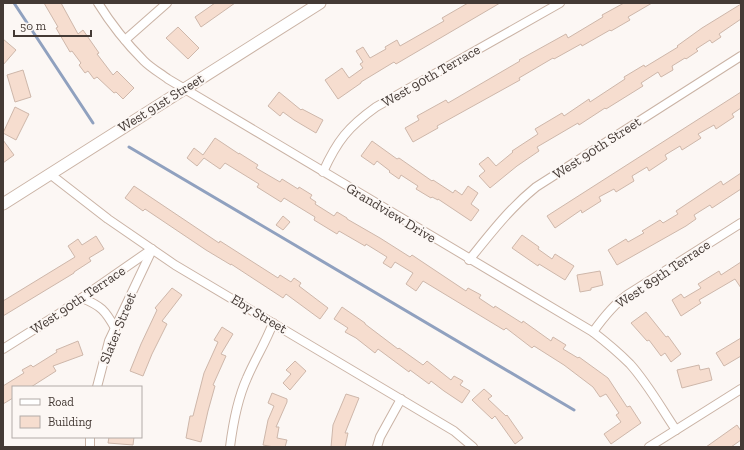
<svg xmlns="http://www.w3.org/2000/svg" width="744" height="450" viewBox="0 0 744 450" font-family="'Zilla Slab',serif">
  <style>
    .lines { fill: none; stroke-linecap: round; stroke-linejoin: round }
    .stream { stroke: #90a1bf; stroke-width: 3 }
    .building { fill: #f6ddcf; stroke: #ceb7aa }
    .street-casing { stroke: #cab3a5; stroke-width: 10 }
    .secondary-casing { stroke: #cab3a5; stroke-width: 13 }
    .street { stroke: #fff; stroke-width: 8 }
    .secondary { stroke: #fff; stroke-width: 11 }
    .labels { text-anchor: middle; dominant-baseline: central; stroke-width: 4; stroke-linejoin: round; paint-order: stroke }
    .street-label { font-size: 14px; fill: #443a35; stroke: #fcf7f4 }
  </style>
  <rect width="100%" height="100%" fill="#fcf7f4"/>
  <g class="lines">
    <g class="stream">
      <path d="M14,3L93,123"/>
      <path d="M129,147L574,410"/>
    </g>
  </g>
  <g class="building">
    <path d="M44,3H61L78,34L83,30L99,53L97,54L113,75L117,71L134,88L123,99L116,92L114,93L97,77L94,79L88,71L85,73L79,65L81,63L72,51L70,52L56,28L58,27Z"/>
    <path d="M215,3H235L201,27L195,17Z"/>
    <path d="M468,3H500L396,64L394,62L361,82V83L338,99L325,80L342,68L349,78L363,68L360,64L363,62L356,51L363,47L370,58L386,49L385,47L397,40L400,46L444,21L442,18Z"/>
    <path d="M624,3H652L628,17L630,20L611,31L610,30L582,46L581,44L554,59L553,58L519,78L520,80L437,126L438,128L413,142L405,128L419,120L417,116L446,100L448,103L520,61L519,60L566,34L568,38L603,17L602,15Z"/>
    <path d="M741,4V19L719,34L721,37L712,43L710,40L696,49L698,51L686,59L685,58L672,66L673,70L661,77L658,72L641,83L643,86L606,109L605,108L579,125L578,123L537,147L539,151L517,166L490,188L479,176L485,171L479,164L488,157L496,166L513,152L512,151L538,134L535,129L562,113L564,116L589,99L590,102L625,79L624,77L644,65L645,67L678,47L677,46L702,28Z"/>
    <path d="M178,27L199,48L188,59L166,38Z"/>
    <path d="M3,39L16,50L3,65Z"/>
    <path d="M23,70L31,97L15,102L7,75Z"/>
    <path d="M279,92L301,110L302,109L323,120L316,133L294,120L283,112L280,116L268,106Z"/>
    <path d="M741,92V108L732,114L734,117L716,129L714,125L698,134L701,138L682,150L680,146L665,155L667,159L649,171L647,167L632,176L634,181L616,192L614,189L599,197L601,201L582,213L581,210L555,228L547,216Z"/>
    <path d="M15,107L29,114L16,140L3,133Z"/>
    <path d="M215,138L239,154V153L258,165L256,168L280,182L282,179L298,189L299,187L312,195L310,198L316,202L315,204L334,216L337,212L347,218V219L380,238L410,257L412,255L466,291L468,288L481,295L479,298L494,308L495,306L522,323L523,321L551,341L553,337L566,345L563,349L578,358L579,357L608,378L627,407L630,406L641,423L611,444L604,434L621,422L616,415L619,413L606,394L600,397L593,387L564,365L534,346L532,348L506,328L504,330L423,281L416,291L406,284L413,273L395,262L391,268L383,263L387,257L366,244L365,246L339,231L337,234L314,220L315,217L284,198L281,202L257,187L259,184L225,163L220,169L204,158L197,166L187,158L194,148L203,155Z"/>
    <path d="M3,140L14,155L3,163Z"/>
    <path d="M372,141L397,159L399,158L432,181L433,180L453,193L455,190L462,195L468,186L478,193L471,204L479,210L471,221L438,199V200L432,197L431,198L416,189L418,186L401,175L399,179L389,172L390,171L377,161L374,165L361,156Z"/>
    <path d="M741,173V189L712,208L710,205L694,215L696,219L686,226L617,265L608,250L626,239L628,242L644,233L642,231L660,220L663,223L678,214L676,211L721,181L723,185Z"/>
    <path d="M134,186L219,243L220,241L278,278L280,275L291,282L294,278L301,283L299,286L328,308L320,319L286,294L283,298L231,264V265L206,250L145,209L143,211L125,198Z"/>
    <path d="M283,216L290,222L283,230L276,225Z"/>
    <path d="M522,235L539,247L538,249L552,259L555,254L574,266L565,280L539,264L538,266L512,248Z"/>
    <path d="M96,236L104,249L89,258L91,261L74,272V273L3,316V301L75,257L68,246L78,239L82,245Z"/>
    <path d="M741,262V288L735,279L699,300L701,303L681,316L672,300L681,294L684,298L701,288L698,284L719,271L721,275Z"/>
    <path d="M600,271L603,285L591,288V290L580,292L577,275Z"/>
    <path d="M172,288L182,295L162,321L167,324L152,354L143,376L130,371L141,344L157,310L155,308Z"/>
    <path d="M342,307L365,323V324L398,349L399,348L423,365L427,361L451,380L454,376L463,381L460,385L470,391L462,403L444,391L431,381L429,384L410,370L409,372L378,349L375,353L356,338L345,332L348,328L334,319Z"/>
    <path d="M646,312L666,337L668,336L681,354L671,362L665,353L661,356L649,340L647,341L631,323Z"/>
    <path d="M222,327L233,334L221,354L226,356L213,385L215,386L208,411L201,442L186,438L190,416H193L204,373L218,342L214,340Z"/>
    <path d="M741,338V356L724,366L716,353Z"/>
    <path d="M78,341L83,355L53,366L56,371L31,387H13V398L3,404V386L24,373L22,370L31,365L33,367L57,352L56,350Z"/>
    <path d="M295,361L306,371L290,390L283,383L291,374L286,370Z"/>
    <path d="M699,365L700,370L709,368L712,380L682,388L677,370Z"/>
    <path d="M484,389L492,396L488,399L506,416L507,415L523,438L515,444L495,416L492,419L472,400Z"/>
    <path d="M272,393L287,399V402L276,427H279L277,438L287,440L285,447H274L263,445L268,420L274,406L268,403Z"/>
    <path d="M346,394L359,398L345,433H348L345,447H331L333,425Z"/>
    <path d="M737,425L741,431V440L731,447H706Z"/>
    <path d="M109,437H134L133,445L108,443Z"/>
  </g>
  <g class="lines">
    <defs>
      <g id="street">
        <path d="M98,3C111,24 126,43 144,61C151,68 160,73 168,79L593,332C606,342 619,353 630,364C648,384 661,408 676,430"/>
        <path d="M125,40L167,3"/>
        <path d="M323,172C337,141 348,127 376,107L560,3"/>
        <path d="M50,174L108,219L175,265L454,431L473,447"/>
        <path d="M469,260C491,233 509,209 536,187L741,56"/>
        <path d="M82,298C101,306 105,310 115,328"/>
        <path d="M593,332C603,318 613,305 627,295L741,223"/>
        <path d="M3,349L57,315L152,249"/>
        <path d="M97,387L109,341L152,250"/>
        <path d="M90,447V437"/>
        <path d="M230,447C233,423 237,400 247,378C255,359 266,342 273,323"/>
        <path d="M377,447L380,437L401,399"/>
        <path d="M649,447L741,389"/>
      </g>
      <path id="secondary" d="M3,204L320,3"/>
    </defs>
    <use href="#street" class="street-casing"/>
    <use href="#secondary" class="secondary-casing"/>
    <use href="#street" class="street"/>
    <use href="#secondary" class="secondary"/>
  </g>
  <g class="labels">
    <g class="street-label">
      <text transform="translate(431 76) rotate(-30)">West 90th Terrace</text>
      <text transform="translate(161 103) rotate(-32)">West 91st Street</text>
      <text transform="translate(597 148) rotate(-33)">West 90th Street</text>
      <text transform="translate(391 213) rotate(31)">Grandview Drive</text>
      <text transform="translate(663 274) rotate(-34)">West 89th Terrace</text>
      <text transform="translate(78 300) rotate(-34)">West 90th Terrace</text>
      <text transform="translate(259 314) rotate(31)">Eby Street</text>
      <text transform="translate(118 328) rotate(-68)">Slater Street</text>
    </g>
  </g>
  <rect width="744" height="450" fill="none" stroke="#443a35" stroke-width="8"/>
  <rect x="12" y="386" width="130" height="52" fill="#fcf7f4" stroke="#b2aba8"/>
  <rect x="20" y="399" width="20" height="6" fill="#ffffff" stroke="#b2aba8"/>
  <text x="48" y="406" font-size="12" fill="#443a35">Road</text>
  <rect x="20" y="416" width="20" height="12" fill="#f6ddcf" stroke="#b2aba8"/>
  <text x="48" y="426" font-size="12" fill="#443a35">Building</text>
  <path d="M14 30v6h77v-6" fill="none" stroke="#443a35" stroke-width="2"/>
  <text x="20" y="30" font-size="12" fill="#443a35" stroke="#fcf7f4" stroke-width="3" paint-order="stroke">50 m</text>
</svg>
